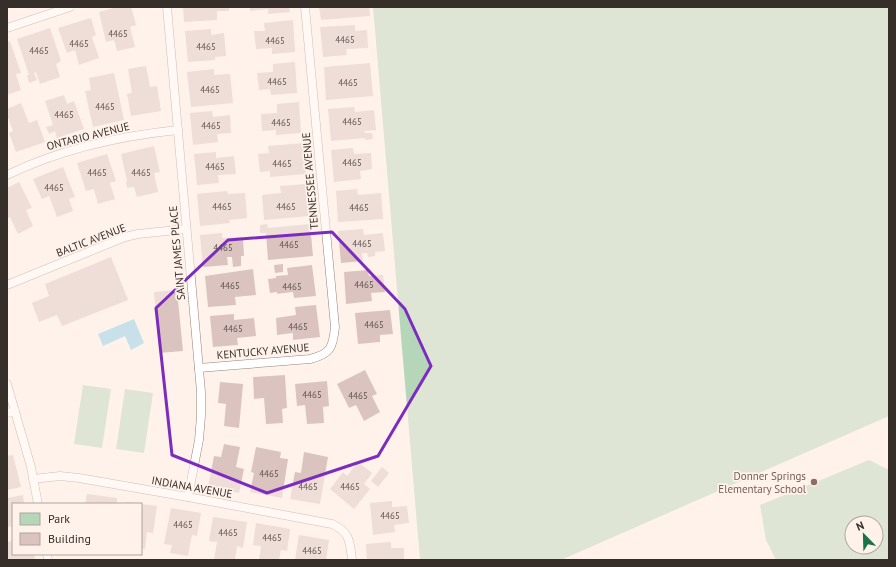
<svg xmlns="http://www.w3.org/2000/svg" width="896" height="567" viewBox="0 0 896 567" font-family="'PT Sans',sans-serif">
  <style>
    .green { fill: #b6d6ba; fill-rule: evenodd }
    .water { fill: #85cbe6 }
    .building { fill: #dbc3c0 }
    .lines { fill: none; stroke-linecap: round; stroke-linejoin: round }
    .lane-casing { stroke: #958378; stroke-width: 9 }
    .lane { stroke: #fff; stroke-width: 8 }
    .marked { fill: none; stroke: #7b2cbf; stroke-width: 3; stroke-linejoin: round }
    .education-dot { fill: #8d6e63; stroke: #fff2eb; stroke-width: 1.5 }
    .labels { text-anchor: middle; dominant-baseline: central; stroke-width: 3.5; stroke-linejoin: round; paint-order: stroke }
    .number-label { font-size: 9px; fill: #5f534f }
    .street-label { font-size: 11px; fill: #362e29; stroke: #fff2eb }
    .education-label { font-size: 11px; fill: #785e54; stroke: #fff2eb; text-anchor: end }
  </style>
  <rect width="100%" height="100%" fill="#fff2eb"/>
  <g class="green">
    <path d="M373,7H889V416L561,560H420Z"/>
    <path d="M83,385L111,389L102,448L74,444Z"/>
    <path d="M125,389L153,393L144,453L116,449Z"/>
    <path d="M869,460L889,470V560H776L766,540L760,505ZM852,523H876V547H852Z"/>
  </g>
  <path class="water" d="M134,319L144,343L131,350L125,336L103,346L98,334Z"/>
  <g class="building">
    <path d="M117,7H131L136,25L130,27L135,47L117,51L114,40L106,42L99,12Z"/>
    <path d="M183,7H229V11H217V20L184,22Z"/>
    <path d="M250,7H289L290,12L268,14V9L250,11Z"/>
    <path d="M319,7H369L370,16L321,20Z"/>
    <path d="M91,18L96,35L92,37L99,58L79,65L75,50L67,53L58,28Z"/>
    <path d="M293,20L295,52L272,54V48L256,49L254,31H265L264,23Z"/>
    <path d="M355,25V31L367,30L368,48L346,49L347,55L323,57L320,27Z"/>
    <path d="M50,28L61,61L56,64L60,77L40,84L36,72L34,73L37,80L29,83L27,75H29L17,39Z"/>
    <path d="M211,29V35L224,33L226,56L215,57V60L188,62L185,31Z"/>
    <path d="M10,41L21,73L16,74L21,90L7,95V42Z"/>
    <path d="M295,62L297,93L271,95L270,89L259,90L257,73L273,72V64Z"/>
    <path d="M370,63L373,96L326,100L324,67Z"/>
    <path d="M146,66L150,87L157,86L161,111L131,116L127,94L132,93L128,69Z"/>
    <path d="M214,69V75L230,74L233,103L191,107L187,72Z"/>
    <path d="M114,73L124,120L93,127L85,91L91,90L89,78Z"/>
    <path d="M64,95L67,104L74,101L84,129L57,138L55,131L49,134L46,127L53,125L45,101Z"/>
    <path d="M299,102L301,133L276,135V130L262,131L261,114L277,113V104Z"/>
    <path d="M21,103L29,123L37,120L45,142L16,152L9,133L13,131L7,115V109Z"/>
    <path d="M354,107L355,112L374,110L376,130L364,131L365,133H372L373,139L365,140V138L331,141L328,109Z"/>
    <path d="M212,111L213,117L230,115L231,133L217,134L218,142L193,145L190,113Z"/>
    <path d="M304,143L306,174L270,177V171L260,172L258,154L269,153L268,146Z"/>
    <path d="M154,146L160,172L154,173L158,192L137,197L134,187L127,188L126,182L127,181L121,154Z"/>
    <path d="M353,148L354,154L371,153L372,169L360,171L361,179L334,182L331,150Z"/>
    <path d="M216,152V158L234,156L236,174L218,175L219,183L197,185L194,154Z"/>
    <path d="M107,154L116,181L110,183L115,199L98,204L94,189L86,191L77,163Z"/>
    <path d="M63,167L75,197L69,199L73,211L57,217L49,196L42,199L33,179Z"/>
    <path d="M19,182L32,208L26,210L33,226L18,234L10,217L7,219V188Z"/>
    <path d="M306,184L309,216L264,220L262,195L281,193L280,186Z"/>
    <path d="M357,189L358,195L381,193L383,219L338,222L336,191Z"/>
    <path d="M227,191L228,194L245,193L247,218L229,220L230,223L200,226L197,194Z"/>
    <path d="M267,224L268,228L310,224L313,256L268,260L266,233H260V225Z"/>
    <path d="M363,229L364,235L383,233L385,251L375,252V256L368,257L367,253H362L363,261L341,263L338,231Z"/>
    <path d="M222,233V238L243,237L244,256H241V266L233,267L232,257H227L228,265L203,267L200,235Z"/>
    <path d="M111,257L128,300L62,326L57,315L39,322L32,303L49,296L45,284Z"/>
    <path d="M283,264V272L275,273L274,265Z"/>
    <path d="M312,265L316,296L294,298L293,292L277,294V292L270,293L268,279L276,278V276L288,275L287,268Z"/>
    <path d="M253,269L256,295L235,297L236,305L208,307L205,276Z"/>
    <path d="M368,270L369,276L383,275L385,292L371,293L372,301L346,304L344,272Z"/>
    <path d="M177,290L183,351L159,353L154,292Z"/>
    <path d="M316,305L320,337L293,340V333L277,335L276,318L296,315L295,307Z"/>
    <path d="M390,310L393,334L380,335V342L358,344L355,313Z"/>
    <path d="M234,314V320L254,318L256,336L237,338L238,345L213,347L210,316Z"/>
    <path d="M365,370L377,394L372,396L380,412L364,421L356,405L349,408L337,384Z"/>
    <path d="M285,375L287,408L282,409L283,423L266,424L264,398L254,399L253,377Z"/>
    <path d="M327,381L329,406L323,407L324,423L307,424L305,405L297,406L295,384Z"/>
    <path d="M220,382L243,384L239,428L224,426L226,404L218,403Z"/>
    <path d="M224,444L240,447L236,467L244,469L239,493L208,487L214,456L221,457Z"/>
    <path d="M256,447L281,452L280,458L288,459L282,498L250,492L254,473L251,472Z"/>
    <path d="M304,452L328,457L320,504L290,499L295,472L301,473Z"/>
    <path d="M13,455L21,487L7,490V456Z"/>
    <path d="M358,462L372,473L364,484L370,489L354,509L330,489L343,472L347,476Z"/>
    <path d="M382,467L389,473L378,487L371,481Z"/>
    <path d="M87,494L117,498V504H85Z"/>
    <path d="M23,495L24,504H13V526L7,527V498Z"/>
    <path d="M392,501V507L407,506L409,523L394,525L395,532L373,535L370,503Z"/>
    <path d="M126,502L137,503V504H126Z"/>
    <path d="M141,504L157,506L153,533L147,532L145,549H141Z"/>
    <path d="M171,508L201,513L197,536L192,535L188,556L170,553L172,545L164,544Z"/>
    <path d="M213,517L247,522L243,548L237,546L235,560H214L217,542L209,541Z"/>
    <path d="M256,523L290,529L287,551L281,550L279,560H259L261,546L253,545Z"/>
    <path d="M299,535L329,540L326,560H295Z"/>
    <path d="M13,541V554H34L35,560H7V542Z"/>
    <path d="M391,542V548H404V560H367L366,544Z"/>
  </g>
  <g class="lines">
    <defs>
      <g id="lane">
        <path d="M167,7L201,392V416L199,440L188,497"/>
        <path d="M7,28L70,7"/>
        <path d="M7,175C61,149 119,136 178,130"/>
        <path d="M7,285L125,237L138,234L186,229"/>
        <path d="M199,368L310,359C331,354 333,347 335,327L305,7"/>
        <path d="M7,384L31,467L38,504"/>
        <path d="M7,413L15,411"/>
        <path d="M33,479L60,476L79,478L188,497L332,524C350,532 350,542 352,560"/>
        <path d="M47,554L48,560"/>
      </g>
    </defs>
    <use href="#lane" class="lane-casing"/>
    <use href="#lane" class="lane"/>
  </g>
  <path d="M0 0H896V567H0ZM332,232L405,309L431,366L378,456L267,493L172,455L156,308L228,240Z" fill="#fff2eb" fill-opacity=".55" fill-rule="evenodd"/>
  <path class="marked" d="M332,232L405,309L431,366L378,456L267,493L172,455L156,308L228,240Z"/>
  <circle class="education-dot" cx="814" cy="482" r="4"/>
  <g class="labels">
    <g class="number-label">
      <text x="118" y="33">4465</text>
      <text x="345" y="39">4465</text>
      <text x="275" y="40">4465</text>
      <text x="79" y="43">4465</text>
      <text x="206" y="46">4465</text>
      <text x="39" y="50">4465</text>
      <text x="277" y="81">4465</text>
      <text x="348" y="82">4465</text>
      <text x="210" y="89">4465</text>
      <text x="105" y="106">4465</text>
      <text x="64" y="114">4465</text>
      <text x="352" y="121">4465</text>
      <text x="281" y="122">4465</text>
      <text x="211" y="125">4465</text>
      <text x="352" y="162">4465</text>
      <text x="282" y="163">4465</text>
      <text x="215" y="166">4465</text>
      <text x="97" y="172">4465</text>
      <text x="141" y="172">4465</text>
      <text x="54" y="187">4465</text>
      <text x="222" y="206">4465</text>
      <text x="286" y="206">4465</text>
      <text x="359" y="207">4465</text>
      <text x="362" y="243">4465</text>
      <text x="289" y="244">4465</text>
      <text x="223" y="247">4465</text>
      <text x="364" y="284">4465</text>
      <text x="230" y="285">4465</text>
      <text x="292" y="286">4465</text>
      <text x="374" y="324">4465</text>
      <text x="298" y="326">4465</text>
      <text x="233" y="328">4465</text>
      <text x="312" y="394">4465</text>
      <text x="358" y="395">4465</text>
      <text x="269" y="473">4465</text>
      <text x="308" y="486">4465</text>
      <text x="350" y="486">4465</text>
      <text x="390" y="515">4465</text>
      <text x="183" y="524">4465</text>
      <text x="228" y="532">4465</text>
      <text x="272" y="537">4465</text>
      <text x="312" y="550">4465</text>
    </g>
    <g class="street-label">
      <text transform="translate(88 136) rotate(-14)">ONTARIO AVENUE</text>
      <text transform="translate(310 181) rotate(-95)">TENNESSEE AVENUE</text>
      <text transform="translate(91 240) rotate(-21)">BALTIC AVENUE</text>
      <text transform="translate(177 253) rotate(-95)">SAINT JAMES PLACE</text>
      <text transform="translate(263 351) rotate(-5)">KENTUCKY AVENUE</text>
      <text transform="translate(192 487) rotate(10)">INDIANA AVENUE</text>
    </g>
    <g class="education-label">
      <text x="806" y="476">Donner Springs<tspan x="806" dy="13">Elementary School</tspan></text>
    </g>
  </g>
  <rect width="896" height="567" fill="none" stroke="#362e29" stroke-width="16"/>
  <rect x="12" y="503" width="130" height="52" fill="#fff2eb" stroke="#afa49d"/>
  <rect x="20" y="513" width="20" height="12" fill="#b6d6ba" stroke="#afa49d"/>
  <text x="48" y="523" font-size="12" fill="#362e29">Park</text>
  <rect x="20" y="533" width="20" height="12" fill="#dbc3c0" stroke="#afa49d"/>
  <text x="48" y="543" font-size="12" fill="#362e29">Building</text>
  <g transform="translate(864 535) rotate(337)"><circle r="19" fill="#fff2eb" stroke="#afa49d"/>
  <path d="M0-3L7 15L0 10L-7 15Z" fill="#1b7347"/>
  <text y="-6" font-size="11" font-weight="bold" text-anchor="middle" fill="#362e29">N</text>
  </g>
</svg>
